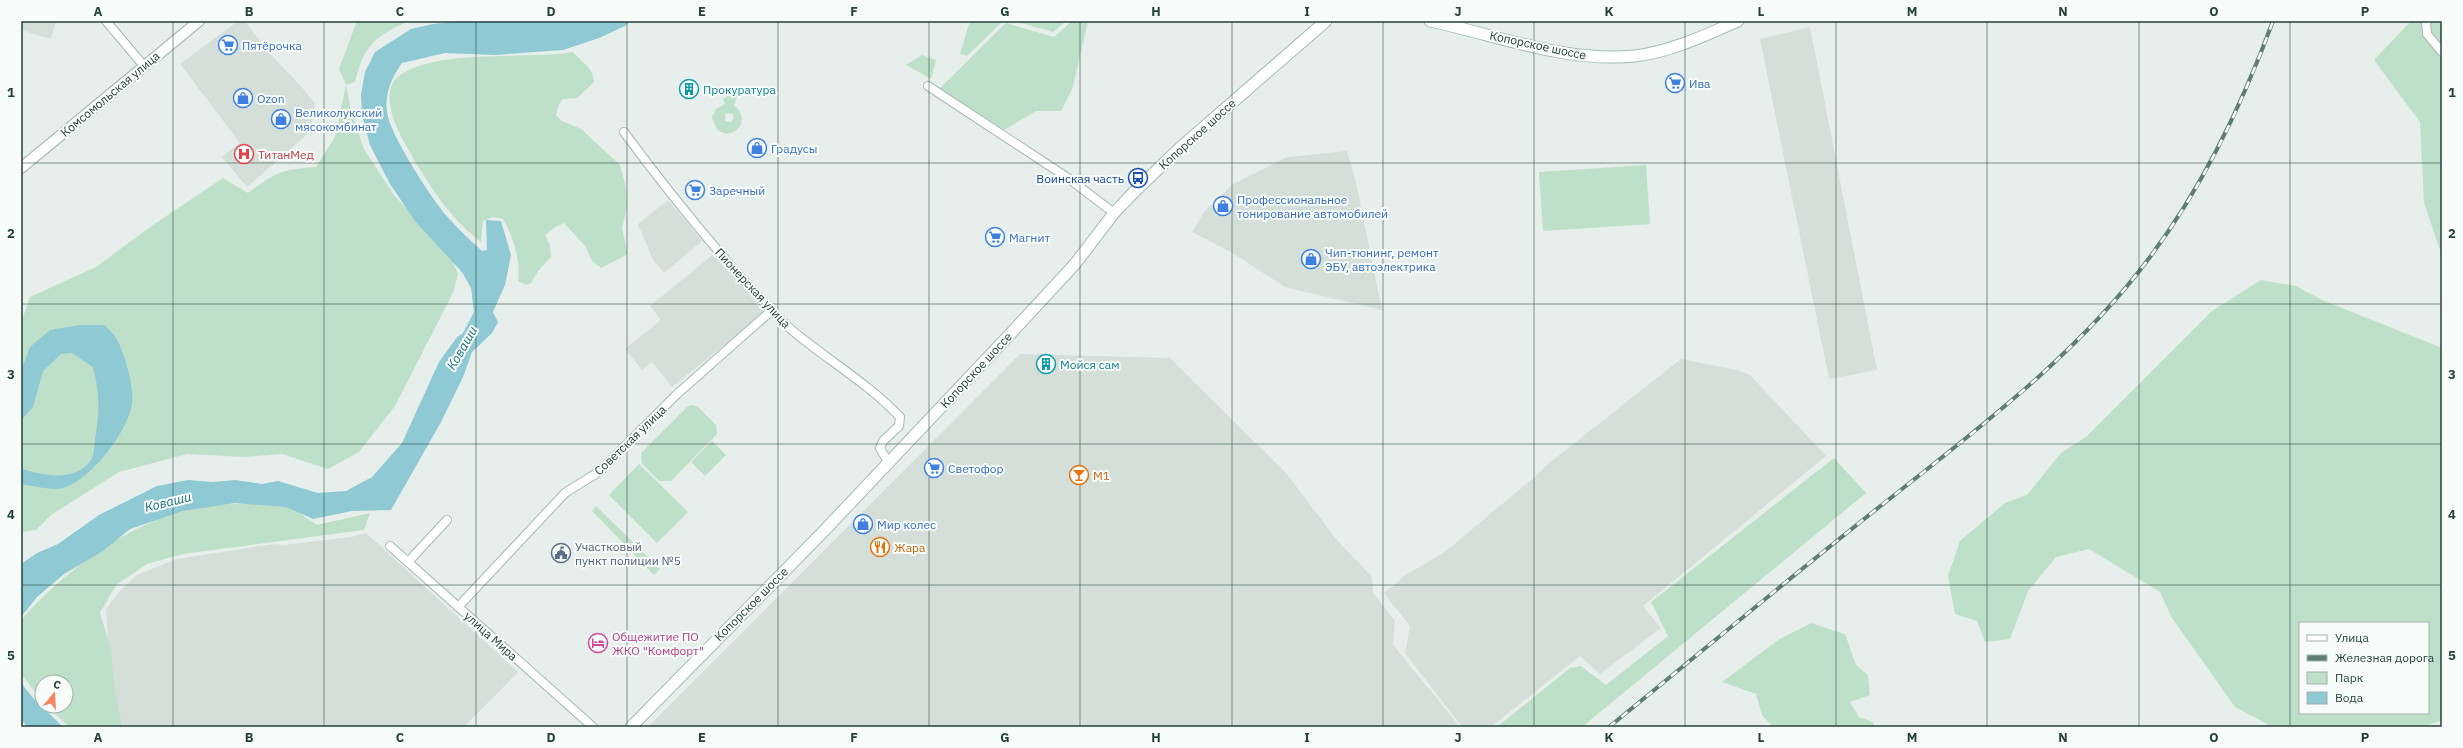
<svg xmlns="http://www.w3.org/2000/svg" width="2463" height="748" viewBox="0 0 2463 748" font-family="'IBM Plex Sans',sans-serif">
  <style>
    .built { fill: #d4dfda }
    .green { fill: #bfe0c8; fill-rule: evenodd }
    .water { fill: #8ec9d4 }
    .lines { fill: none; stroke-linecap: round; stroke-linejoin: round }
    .minor-casing { stroke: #a8b8b2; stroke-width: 10 }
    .tertiary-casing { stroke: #a8b8b2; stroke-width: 12 }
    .secondary-casing { stroke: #a4bbb3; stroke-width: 13 }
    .minor { stroke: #fff; stroke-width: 8 }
    .tertiary { stroke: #fff; stroke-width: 10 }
    .secondary { stroke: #fff; stroke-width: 11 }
    .rail-casing { stroke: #5f7d75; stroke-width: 4 }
    .rail { stroke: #f7fbf9; stroke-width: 2.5; stroke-dasharray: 8; stroke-linecap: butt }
    .grid { fill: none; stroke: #24423a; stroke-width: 1; stroke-opacity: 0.55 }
    .labels { text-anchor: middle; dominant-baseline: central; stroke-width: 4; stroke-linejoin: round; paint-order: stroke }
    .shop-label { font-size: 12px; fill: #366cbe; stroke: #f7fbf9; text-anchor: start }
    .street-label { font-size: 12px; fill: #24423a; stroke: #f7fbf9 }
    .culture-label { font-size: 12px; fill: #0d838f; stroke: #f7fbf9; text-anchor: start }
    .health-label { font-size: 12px; fill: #be3a42; stroke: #f7fbf9; text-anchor: start }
    .transit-label { font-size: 12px; fill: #164399; stroke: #f7fbf9; text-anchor: end }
    .food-label { font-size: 12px; fill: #c56008; stroke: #f7fbf9; text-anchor: start }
    .service-label { font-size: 12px; fill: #4e5e75; stroke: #f7fbf9; text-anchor: start }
    .hotel-label { font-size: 12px; fill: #b23c85; stroke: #f7fbf9; text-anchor: start }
    .water-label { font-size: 13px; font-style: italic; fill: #1c6f80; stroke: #f7fbf9 }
    .neatline { fill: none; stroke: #24423a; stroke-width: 1.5 }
    .grid-label { font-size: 13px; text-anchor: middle; font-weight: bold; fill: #24423a }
  </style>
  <rect width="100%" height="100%" fill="#e6efeb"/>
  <g class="built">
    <path d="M21,21H56L51,39L21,30Z"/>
    <path d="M238,21H245L270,54L301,86L315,104L310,132L247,187L222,157L240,143L180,64Z"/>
    <path d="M1810,27L1877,370L1829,379L1760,39Z"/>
    <path d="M1347,151L1356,183L1382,310L1285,287L1231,252L1192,232L1204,212L1233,184L1287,157Z"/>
    <path d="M668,200L702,241L664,273L653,260L638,224Z"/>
    <path d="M715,253L764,313L672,387L652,362L642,370L625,349L661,320L650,306Z"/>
    <path d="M1020,354L1170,358L1286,473L1337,540L1372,577L1373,593L1395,621L1393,645L1460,727H648Z"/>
    <path d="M1681,359L1737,370L1750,375L1826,456L1643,606L1661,628L1600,674L1580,656L1491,727H1462L1405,653L1410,626L1384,593L1406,575L1446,551L1543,470L1544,467Z"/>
    <path d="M366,533L518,672L464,727H118L111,697L106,610L117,594L137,575L177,559L274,544L284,545L351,537Z"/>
  </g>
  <g class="green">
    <path d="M357,21H409C375,36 364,45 355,82L346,85L351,110L364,149L394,195L452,259L458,274L453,293L395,406L359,452L328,469L282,454L244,457L187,454L119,472L51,515L36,530L21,532V323L30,297L96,267L150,227L223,178L248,193C276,172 280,170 316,167L335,137L346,85L339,69Z"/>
    <path d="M970,21H1003L967,56L960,54Z"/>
    <path d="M1014,21H1066L1053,32Z"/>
    <path d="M1072,21H1088L1073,87L1061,111H1036L1001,132L937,91L1006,23L1054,37Z"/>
    <path d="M2411,21H2442V256L2424,203L2420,122L2374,60Z"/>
    <path d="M573,52C581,61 595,70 594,82L577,98L563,99L559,104L556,115L562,121L581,129L620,165L626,188L627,207L622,228L628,254L601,268L593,262L585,246L564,223L555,227L545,235L550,245L551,257L538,271L531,283L526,285L518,281C521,262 513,235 503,219L493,217L483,221L481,242C446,215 425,179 404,142C395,126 380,92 398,77C432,48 528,60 573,52Z"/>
    <path d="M922,55L936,60L931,79L906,65Z"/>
    <path d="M734,91H739L734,105C747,116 743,132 726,134L717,130L712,117L716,109L725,104L723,99ZM726,113L733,114L734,118L731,122L725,121Z"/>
    <path d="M1646,165L1650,224L1543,231L1539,172Z"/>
    <path d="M2261,280L2296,286L2322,300L2442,348V720L2423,727H2273L2235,707L2172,618L2160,592L2089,549L2056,557L2028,591L2010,639L1985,642L1977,621L1955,614L1948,576L1960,541L2005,503L2027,495L2061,453L2087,436L2212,311ZM2300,623H2428V713H2300Z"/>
    <path d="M692,405L698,407L716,425L717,434L671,481H659L642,464L641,453L687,407Z"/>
    <path d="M712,441L726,455L705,476L691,462Z"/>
    <path d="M1834,458L1866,493L1582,727H1497L1570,668L1581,666L1606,685L1668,636L1651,602Z"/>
    <path d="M639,464L688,512L657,543L609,495Z"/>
    <path d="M250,503L286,504L317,525L370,513L364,530L183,554L147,564L116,585L100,613L111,649L114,686L122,727H69L47,706H66V682H42V701L21,674L22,619C64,572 122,527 184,511C206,505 228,504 250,503Z"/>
    <path d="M596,506L660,569L654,575L592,511Z"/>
    <path d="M1811,623L1845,634L1856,665L1868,675L1870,695L1850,702L1859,717L1873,722L1874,727H1773L1762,715L1756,694L1722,682L1778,640Z"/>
  </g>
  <g class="water">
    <path d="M462,21H630L625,26L599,38L563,50L495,55L445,53L402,63C391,78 383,97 388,117C394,140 429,195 445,214C456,227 469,239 482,251L487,250L486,220L501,221L511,255L505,285L493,312L498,322L492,333L472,352L463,377L441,422L391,510L352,511L313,519L286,507L235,503L183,511L130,529L103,551L64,574L37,597L21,617V564L37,553L58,544L99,515L157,486L188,480L213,482L235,480L262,484L278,481L318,493L346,491L372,477L402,443L439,362L457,337L463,333L474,312L471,288L462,272L415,221L390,184L370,145L362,115L361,94L365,72L375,52L411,29L433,24Z"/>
    <path d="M79,325H105C108,329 114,334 117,339C124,353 135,388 132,404C128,432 86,488 56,489C46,489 35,486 25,485L21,483V459L23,469C45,476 76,482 91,460C95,454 94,441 96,433C100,409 99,390 93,367L72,353L61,354L43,371L33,407L21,420V371L30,347L50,330Z"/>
    <path d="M21,683L33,698L63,727H27L21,719Z"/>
  </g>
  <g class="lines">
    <defs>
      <g id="minor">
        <path d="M106,21L144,66"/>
        <path d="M2426,21L2427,34L2442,52"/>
        <path d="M928,86L1068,178L1114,213"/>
        <path d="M624,132C660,181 698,228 738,274C754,291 769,309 786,325C822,357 866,381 900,417L899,426L883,441L880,448L888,462"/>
        <path d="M390,546L593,727"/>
        <path d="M408,562L447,520"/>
        <path d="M458,607L565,493L600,471L676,395L771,311"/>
      </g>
      <path id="tertiary" d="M21,168L199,21"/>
      <g id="secondary">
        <path d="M1430,21C1497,35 1565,63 1635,56C1670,52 1706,35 1738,21"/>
        <path d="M631,727L822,533L1014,330L1075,264L1114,213L1132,194L1180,148L1326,21"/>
      </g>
    </defs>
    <use href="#minor" class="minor-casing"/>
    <use href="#tertiary" class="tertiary-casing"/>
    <use href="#secondary" class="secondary-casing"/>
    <use href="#minor" class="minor"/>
    <use href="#tertiary" class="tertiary"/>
    <use href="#secondary" class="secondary"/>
    <defs>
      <path id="rail" d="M1609,727C1705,649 1800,569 1897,493C1987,422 2081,350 2150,257C2204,185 2242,105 2273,21"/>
    </defs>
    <use href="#rail" class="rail-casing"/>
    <use href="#rail" class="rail"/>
  </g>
  <path class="grid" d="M173,21V727M324,21V727M476,21V727M627,21V727M778,21V727M929,21V727M1080,21V727M1232,21V727M1383,21V727M1534,21V727M1685,21V727M1836,21V727M1987,21V727M2139,21V727M2290,21V727M21,163H2442M21,304H2442M21,444H2442M21,585H2442"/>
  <defs>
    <symbol id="supermarket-ring" viewBox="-11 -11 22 22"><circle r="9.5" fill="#f7fbf9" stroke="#3f7fe0" stroke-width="1.5"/><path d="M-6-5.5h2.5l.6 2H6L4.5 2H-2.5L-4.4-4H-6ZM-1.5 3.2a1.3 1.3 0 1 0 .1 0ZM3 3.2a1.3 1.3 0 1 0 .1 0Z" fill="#3f7fe0"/></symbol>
    <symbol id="building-ring" viewBox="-11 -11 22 22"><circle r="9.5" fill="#f7fbf9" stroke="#0f9aa8" stroke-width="1.5"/><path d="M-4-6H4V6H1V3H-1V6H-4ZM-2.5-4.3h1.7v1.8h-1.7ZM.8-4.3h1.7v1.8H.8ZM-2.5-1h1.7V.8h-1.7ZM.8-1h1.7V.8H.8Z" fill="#0f9aa8"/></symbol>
    <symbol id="shop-ring" viewBox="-11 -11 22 22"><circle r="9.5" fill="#f7fbf9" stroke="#3f7fe0" stroke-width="1.5"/><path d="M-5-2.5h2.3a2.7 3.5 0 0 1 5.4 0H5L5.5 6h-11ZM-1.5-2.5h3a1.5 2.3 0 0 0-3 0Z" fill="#3f7fe0"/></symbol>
    <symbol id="hospital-ring" viewBox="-11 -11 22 22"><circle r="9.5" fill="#f7fbf9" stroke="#e0444e" stroke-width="1.5"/><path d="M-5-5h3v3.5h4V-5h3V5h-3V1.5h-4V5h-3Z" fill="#e0444e"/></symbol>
    <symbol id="bus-ring" viewBox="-11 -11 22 22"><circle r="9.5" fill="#f7fbf9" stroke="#1a4fb4" stroke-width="1.5"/><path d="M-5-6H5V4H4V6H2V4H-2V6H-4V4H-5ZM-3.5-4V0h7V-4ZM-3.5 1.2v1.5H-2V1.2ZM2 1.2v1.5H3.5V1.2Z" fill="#1a4fb4"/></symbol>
    <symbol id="bar-ring" viewBox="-11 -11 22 22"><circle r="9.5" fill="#f7fbf9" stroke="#e8710a" stroke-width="1.5"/><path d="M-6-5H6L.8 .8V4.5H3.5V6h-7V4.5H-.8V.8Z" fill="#e8710a"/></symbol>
    <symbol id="restaurant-ring" viewBox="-11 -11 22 22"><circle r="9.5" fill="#f7fbf9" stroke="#e8710a" stroke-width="1.5"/><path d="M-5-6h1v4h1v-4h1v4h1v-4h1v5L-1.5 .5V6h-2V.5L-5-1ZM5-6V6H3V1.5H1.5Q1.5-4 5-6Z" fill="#e8710a"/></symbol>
    <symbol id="civic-ring" viewBox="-11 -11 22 22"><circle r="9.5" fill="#f7fbf9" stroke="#5c6f8a" stroke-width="1.5"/><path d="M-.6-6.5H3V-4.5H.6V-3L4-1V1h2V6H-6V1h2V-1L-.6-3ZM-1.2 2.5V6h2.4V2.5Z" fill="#5c6f8a"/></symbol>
    <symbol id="hotel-ring" viewBox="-11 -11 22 22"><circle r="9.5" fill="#f7fbf9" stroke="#d1479c" stroke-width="1.5"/><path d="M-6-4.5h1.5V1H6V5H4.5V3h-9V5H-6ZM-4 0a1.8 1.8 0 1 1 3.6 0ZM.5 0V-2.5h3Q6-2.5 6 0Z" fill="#d1479c"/></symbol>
  </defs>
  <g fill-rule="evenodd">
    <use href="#supermarket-ring" x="217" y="34" width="22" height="22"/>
    <use href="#supermarket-ring" x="1664" y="72" width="22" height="22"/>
    <use href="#building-ring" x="678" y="78" width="22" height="22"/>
    <use href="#shop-ring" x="232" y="87" width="22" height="22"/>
    <use href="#shop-ring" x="270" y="108" width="22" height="22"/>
    <use href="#shop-ring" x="746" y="137" width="22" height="22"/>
    <use href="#hospital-ring" x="233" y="143" width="22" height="22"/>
    <use href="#bus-ring" x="1127" y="167" width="22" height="22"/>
    <use href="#supermarket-ring" x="684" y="179" width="22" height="22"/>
    <use href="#shop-ring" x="1212" y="195" width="22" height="22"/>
    <use href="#supermarket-ring" x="984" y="226" width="22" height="22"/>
    <use href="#shop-ring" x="1300" y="248" width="22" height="22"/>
    <use href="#building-ring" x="1035" y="353" width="22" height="22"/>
    <use href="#supermarket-ring" x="923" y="457" width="22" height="22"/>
    <use href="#bar-ring" x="1068" y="464" width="22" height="22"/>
    <use href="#shop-ring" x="852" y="513" width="22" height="22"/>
    <use href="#restaurant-ring" x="869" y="536" width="22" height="22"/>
    <use href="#civic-ring" x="550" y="542" width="22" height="22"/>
    <use href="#hotel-ring" x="587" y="632" width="22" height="22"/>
  </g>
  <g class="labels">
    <g class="shop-label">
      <text x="242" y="45">Пятёрочка</text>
      <text x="1689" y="83">Ива</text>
      <text x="257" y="98">Ozon</text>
      <text x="295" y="112">Великолукский<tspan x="295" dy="14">мясокомбинат</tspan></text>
      <text x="771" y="148">Градусы</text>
      <text x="709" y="190">Заречный</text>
      <text x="1237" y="199">Профессиональное<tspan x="1237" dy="14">тонирование автомобилей</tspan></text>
      <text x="1009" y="237">Магнит</text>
      <text x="1325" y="252">Чип-тюнинг, ремонт<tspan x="1325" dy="14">ЭБУ, автоэлектрика</tspan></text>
      <text x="948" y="468">Светофор</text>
      <text x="877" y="524">Мир колес</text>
    </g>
    <g class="street-label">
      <text transform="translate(1538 45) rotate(12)">Копорское шоссе</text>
      <text transform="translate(110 94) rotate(-40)">Комсомольская улица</text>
      <text transform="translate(1197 134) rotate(-42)">Копорское шоссе</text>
      <text transform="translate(753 288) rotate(47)">Пионерская улица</text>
      <text transform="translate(976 370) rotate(-47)">Копорское шоссе</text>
      <text transform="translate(630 440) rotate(-44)">Советская улица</text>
      <text transform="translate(751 604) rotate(-45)">Копорское шоссе</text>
      <text transform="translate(491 636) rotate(42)">улица Мира</text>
    </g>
    <g class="culture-label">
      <text x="703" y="89">Прокуратура</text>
      <text x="1060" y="364">Мойся сам</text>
    </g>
    <g class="health-label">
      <text x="258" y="154">ТитанМед</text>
    </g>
    <g class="transit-label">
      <text x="1124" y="178">Воинская часть</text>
    </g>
    <g class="food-label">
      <text x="1093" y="475">М1</text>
      <text x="894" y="547">Жара</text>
    </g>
    <g class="service-label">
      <text x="575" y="546">Участковый<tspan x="575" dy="14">пункт полиции №5</tspan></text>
    </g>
    <g class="hotel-label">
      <text x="612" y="636">Общежитие ПО<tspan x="612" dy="14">ЖКО "Комфорт"</tspan></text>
    </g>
    <g class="water-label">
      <text transform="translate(462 348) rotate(-60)">Коваши</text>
      <text transform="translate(168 502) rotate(-14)">Коваши</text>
    </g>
  </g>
  <rect width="2463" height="748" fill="none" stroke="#f7fbf9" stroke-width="44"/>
  <rect x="2299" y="622" width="130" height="92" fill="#f7fbf9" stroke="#a3b1ad"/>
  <rect x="2307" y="635" width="20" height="6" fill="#ffffff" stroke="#a3b1ad"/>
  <text x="2335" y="642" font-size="12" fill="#24423a">Улица</text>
  <rect x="2307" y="655" width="20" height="6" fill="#5f7d75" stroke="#a3b1ad"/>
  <text x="2335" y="662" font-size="12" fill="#24423a">Железная дорога</text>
  <rect x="2307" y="672" width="20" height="12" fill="#bfe0c8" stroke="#a3b1ad"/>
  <text x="2335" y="682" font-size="12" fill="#24423a">Парк</text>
  <rect x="2307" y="692" width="20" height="12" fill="#8ec9d4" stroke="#a3b1ad"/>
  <text x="2335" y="702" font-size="12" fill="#24423a">Вода</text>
  <g transform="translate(54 694) rotate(18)"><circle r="19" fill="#f7fbf9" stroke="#a3b1ad"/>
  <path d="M0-3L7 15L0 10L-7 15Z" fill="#f4845f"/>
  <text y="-6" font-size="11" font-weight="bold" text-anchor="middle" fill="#24423a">С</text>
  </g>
  <rect x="22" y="22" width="2419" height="704" class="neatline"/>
  <g class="grid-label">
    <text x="98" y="16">A</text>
    <text x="249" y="16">B</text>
    <text x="400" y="16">C</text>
    <text x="551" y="16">D</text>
    <text x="702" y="16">E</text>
    <text x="854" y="16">F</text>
    <text x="1005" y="16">G</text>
    <text x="1156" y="16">H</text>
    <text x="1307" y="16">I</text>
    <text x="1458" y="16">J</text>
    <text x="1609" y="16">K</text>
    <text x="1761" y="16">L</text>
    <text x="1912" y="16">M</text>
    <text x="2063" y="16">N</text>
    <text x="2214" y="16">O</text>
    <text x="2365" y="16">P</text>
    <text x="11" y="97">1</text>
    <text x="2452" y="97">1</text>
    <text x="11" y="238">2</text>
    <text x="2452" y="238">2</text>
    <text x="11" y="379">3</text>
    <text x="2452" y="379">3</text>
    <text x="11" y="519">4</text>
    <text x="2452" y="519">4</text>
    <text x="11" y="660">5</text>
    <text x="2452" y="660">5</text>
    <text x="98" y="742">A</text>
    <text x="249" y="742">B</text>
    <text x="400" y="742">C</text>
    <text x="551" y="742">D</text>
    <text x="702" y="742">E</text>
    <text x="854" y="742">F</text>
    <text x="1005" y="742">G</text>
    <text x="1156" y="742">H</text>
    <text x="1307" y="742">I</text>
    <text x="1458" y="742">J</text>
    <text x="1609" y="742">K</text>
    <text x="1761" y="742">L</text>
    <text x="1912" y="742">M</text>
    <text x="2063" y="742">N</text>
    <text x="2214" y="742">O</text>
    <text x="2365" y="742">P</text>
  </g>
</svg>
